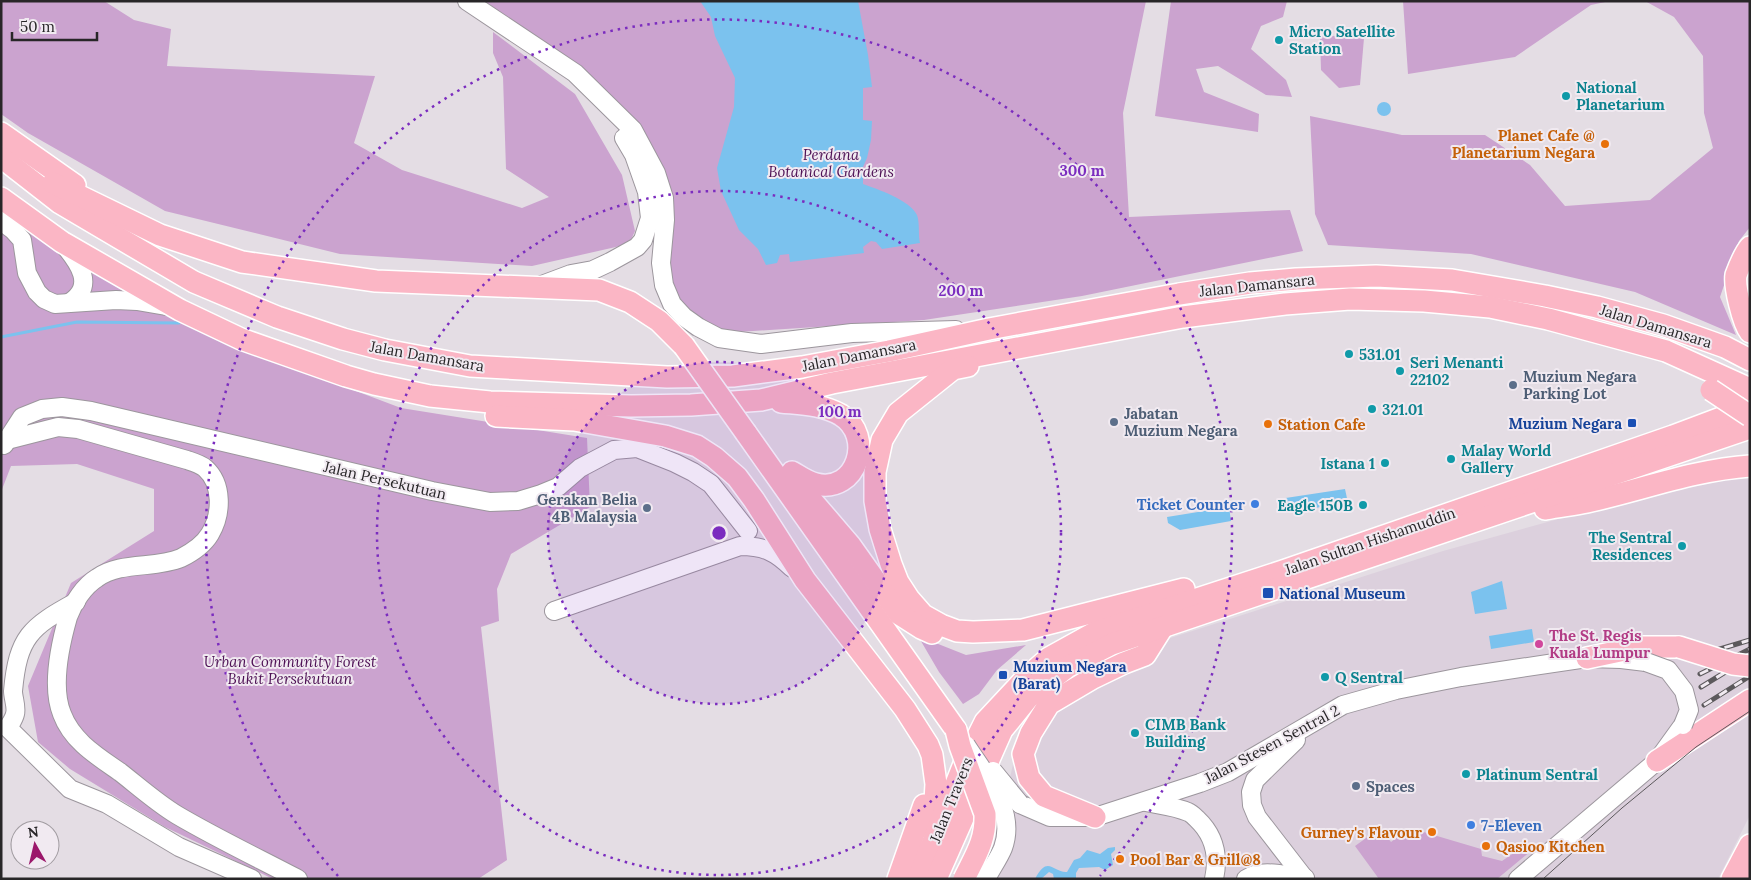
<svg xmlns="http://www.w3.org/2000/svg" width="1751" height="880" viewBox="0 0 1751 880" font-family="Lora,serif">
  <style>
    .built { fill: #dcd0dd }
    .green { fill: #cba3cf }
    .water { fill: #7bc2ee }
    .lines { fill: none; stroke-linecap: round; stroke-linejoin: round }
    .stream { stroke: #7bc2ee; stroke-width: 3 }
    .minor-casing { stroke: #9c969d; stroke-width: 20 }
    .major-casing { stroke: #fff; stroke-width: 24 }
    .minor { stroke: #fff; stroke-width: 18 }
    .major { stroke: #fbb6c5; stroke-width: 21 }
    .tram { stroke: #5c595c; stroke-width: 1 }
    .rail-casing { stroke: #5c595c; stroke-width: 5 }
    .rail { stroke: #f1eaf1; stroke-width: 3; stroke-dasharray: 9; stroke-linecap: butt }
    .minor-bridge-casing { stroke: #9c969d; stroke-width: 20; stroke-linecap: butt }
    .major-bridge-casing { stroke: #fff; stroke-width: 24; stroke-linecap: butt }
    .minor-bridge { stroke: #fff; stroke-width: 18 }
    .major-bridge { stroke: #fbb6c5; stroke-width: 21 }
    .ring { fill: none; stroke: #7b2cbf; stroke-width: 2.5; stroke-dasharray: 2.5 5 }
    .culture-dot { fill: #0f9aa8; stroke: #f1eaf1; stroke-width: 2 }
    .food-dot { fill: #e8710a; stroke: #f1eaf1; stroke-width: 2 }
    .service-dot { fill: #5c6f8a; stroke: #f1eaf1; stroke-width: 2 }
    .transit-dot { fill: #1a4fb4; stroke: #f1eaf1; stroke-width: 2 }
    .shop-dot { fill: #3f7fe0; stroke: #f1eaf1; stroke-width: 2 }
    .hotel-dot { fill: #d1479c; stroke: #f1eaf1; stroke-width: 2 }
    .labels { text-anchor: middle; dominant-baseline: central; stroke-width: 4; stroke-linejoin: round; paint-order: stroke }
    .culture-label { font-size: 15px; font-weight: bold; fill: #0d838f; stroke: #f1eaf1; text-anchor: start }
    .food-label { font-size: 15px; font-weight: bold; fill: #c56008; stroke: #f1eaf1; text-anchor: start }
    .park-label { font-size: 15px; font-style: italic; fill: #4e1155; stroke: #f1eaf1 }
    .street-label { font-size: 15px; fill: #282628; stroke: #f1eaf1 }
    .service-label { font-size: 15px; font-weight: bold; fill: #4e5e75; stroke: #f1eaf1; text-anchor: start }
    .transit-label { font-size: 15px; font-weight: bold; fill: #164399; stroke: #f1eaf1; text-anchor: start }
    .shop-label { font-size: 15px; font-weight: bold; fill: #366cbe; stroke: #f1eaf1; text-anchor: end }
    .hotel-label { font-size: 15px; font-weight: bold; fill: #b23c85; stroke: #f1eaf1; text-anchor: start }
    .centre { fill: #7b2cbf; stroke: #f1eaf1; stroke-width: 2.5 }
    .ring-label { font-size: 15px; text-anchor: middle; font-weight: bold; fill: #7b2cbf; stroke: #f1eaf1; stroke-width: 4; stroke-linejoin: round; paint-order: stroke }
  </style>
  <rect width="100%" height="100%" fill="#e4dde4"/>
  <path class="built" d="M1724,473L1750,474V815L1718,879H976L995,842L1021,730L1045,696L1086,665L1443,551Z"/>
  <g class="green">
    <path d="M1,1H104L134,20L171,29L167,66L375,76L354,143L402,170L522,208L549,197L506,169L503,77L493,53V32L575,94L622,175L635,231L629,244L532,266L340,254L165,211L28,133L1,114Z"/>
    <path d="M476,1H1146L1123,113L1129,217L1290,210L1303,251L1082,296L924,320L723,333L688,315L674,293L635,122Z"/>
    <path d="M1171,1H1287L1283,17L1261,26L1251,49L1286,80L1292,97L1266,95L1218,66L1196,69L1204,92L1259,114L1258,132L1155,116Z"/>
    <path d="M1403,1H1610L1591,5L1515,57L1408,74Z"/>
    <path d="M1645,1H1750V227L1739,241L1720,297L1736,335L1635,292L1471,254L1328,245L1315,214L1310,116L1402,135H1485L1530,165L1565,206L1650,200L1713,148L1704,113L1703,56L1674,17Z"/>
    <path d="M1320,35L1364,38L1360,85L1339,88L1321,70Z"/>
    <path d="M1,209L237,346L401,408L587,438L590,507L511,554L497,589L499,621L481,627L507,860L478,879H273L165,827L70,769L38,742L28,686L71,583L154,531V489L77,464L11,466L1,492Z"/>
    <path d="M918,636L966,655L1026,645L997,670L979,694L963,704L939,672Z"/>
    <path d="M1380,828L1391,842L1410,828L1481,849L1482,856L1502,861L1528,843L1531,851L1497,879H1379L1355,846Z"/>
  </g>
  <g class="water">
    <path d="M700,1H858L868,55L872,87L863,88V120L872,121L871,140L867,158L863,167V184C877,189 910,200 917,215C920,223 918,235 920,243L882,249L876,242L871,241L863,247L864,253L790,262L789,254L780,255L777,263L766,265L758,249L739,230L721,191L717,168L734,107L735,78L715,36L711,17Z"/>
    <circle cx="1384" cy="109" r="7"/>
    <path d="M1345,489L1348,503L1281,513L1279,499Z"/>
    <path d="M1229,507L1231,521L1180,530L1168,523L1167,517Z"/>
    <path d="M1502,581L1507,609L1475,614L1471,592Z"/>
    <path d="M1532,629L1534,642L1491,649L1489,636Z"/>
    <path d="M1115,847V850L1111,854L1113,865L1105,870L1099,867L1079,868L1076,873V879H1054L1053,874L1049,872L1041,879H1035C1048,854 1053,873 1067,872L1074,860L1080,858L1087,850L1100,854L1108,848Z"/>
  </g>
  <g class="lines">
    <path class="stream" d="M1,337L77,322L179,323"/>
    <defs>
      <g id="minor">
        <path d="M467,1L575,73L633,130L656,173L664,198L665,220L661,263L664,285L672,304L684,317L698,327L719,338L761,344L852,333L956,330"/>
        <path d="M1,221L13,230L22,240L27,273L37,292L44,299L55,304L116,300L137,301L166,306"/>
        <path d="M64,245C79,263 96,286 69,303"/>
        <path d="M539,286L571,274L593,270L610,262L637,247L643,240L650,218L647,192L634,155L624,138"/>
        <path d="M7,440L58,427L78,429L187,460C193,462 200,464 205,468C223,484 222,514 210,534C204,544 191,553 181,558C155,569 121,561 97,578C84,586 73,603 68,617C60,645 51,687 62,714C72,741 97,756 120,772C138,786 157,803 177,815C216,838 258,858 298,879"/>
        <path d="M4,445L22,417L42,409L62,407L91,411L432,491L490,502L518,501L541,494L558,487L580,468L614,450L637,448L675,463L693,472L711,484L748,531"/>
        <path d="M76,602C30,627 18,637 13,691C13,698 17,707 15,714C14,719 10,724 8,728L70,789L107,804L179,847L252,879"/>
        <path d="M554,611L740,546C764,546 776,552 792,568"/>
        <path d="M1296,740L1255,780L1251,792L1252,805L1257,817L1305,879"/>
        <path d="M1146,802C1160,805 1175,806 1188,812C1191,813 1194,816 1197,819C1214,835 1219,856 1214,879"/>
        <path d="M1020,804L1050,817H1095L1200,783L1228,772L1343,705L1396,690L1461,677L1587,658L1621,659L1646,662"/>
        <path d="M1246,879C1262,868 1286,876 1305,878"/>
        <path d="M1518,879L1657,761L1683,725"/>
      </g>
      <g id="major">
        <path d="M1,133L75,185"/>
        <path d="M1,157L60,203L194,282L277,317L343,339L385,350L470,366L667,377L733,376L802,367L889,351L989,329L1179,294L1250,283L1296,279L1376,276L1452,280L1545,296L1597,307L1663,325L1725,347L1750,360"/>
        <path d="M53,183L160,235L242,262L376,281L599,290L630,302L659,321L684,346"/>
        <path d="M1,198L62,242L180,310L241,339L346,376L374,384L430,396L490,402L631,406L691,405L761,400L832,383L1183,317L1285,304L1350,299L1424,301L1490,307L1548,319L1666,351L1750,389"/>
        <path d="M1750,247C1744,254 1739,267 1736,275C1734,286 1743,323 1750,332"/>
        <path d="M968,366L953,369L898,413L882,440L875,472V501L880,529L891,564L898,582L909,599L923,615L941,625L957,631L973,632L1023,630L1184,589"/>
        <path d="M781,402C801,404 822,404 841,415C875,436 857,494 816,484C807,482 799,476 792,472"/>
        <path d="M496,416L574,420L665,436L697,446L714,457L737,477L754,500L805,580L905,709L928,745L932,755L936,784L935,801L928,826"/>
        <path d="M746,433L956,730"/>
        <path d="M795,481L850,545L899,614L921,628L932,633"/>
        <path d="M1545,509C1559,506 1573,505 1587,502C1642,490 1693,470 1750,466"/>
        <path d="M1587,658L1639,647H1679"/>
        <path d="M1657,761L1750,700"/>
        <path d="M1095,817L1044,796L1029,778L1023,754L1031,733L1049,704L1093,678L1124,663L1145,655L1162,628"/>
        <path d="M898,879L924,805"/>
        <path d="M918,879L964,764L985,722L1026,678L1049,658L1096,632L1283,571L1673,436L1750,407"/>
        <path d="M936,879L1002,730L1028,698L1067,667L1112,644L1750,428"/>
        <path d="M1732,879L1750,845"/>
        <path d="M1749,879L1750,878"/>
      </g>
    </defs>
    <use href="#minor" class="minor-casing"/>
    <use href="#major" class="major-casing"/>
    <use href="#minor" class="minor"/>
    <use href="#major" class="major"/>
    <path class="tram" d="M1543,879L1622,808L1696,747L1750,711"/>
    <defs>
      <g id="rail">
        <path d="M1690,658L1750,640"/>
        <path d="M1700,674L1750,649"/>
        <path d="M1701,687L1750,657"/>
        <path d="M1704,705L1750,676"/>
      </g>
    </defs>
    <use href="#rail" class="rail-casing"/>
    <use href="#rail" class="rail"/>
    <defs>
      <g id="minor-bridge">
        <path d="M1646,662L1668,670L1684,691L1689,710L1683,725"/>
        <path d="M966,745C985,775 1017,810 1003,848C999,858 991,869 986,879"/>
        <path d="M993,771L1020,804"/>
      </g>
      <g id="major-bridge">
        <path d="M684,346L746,433"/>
        <path d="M1711,390L1750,416"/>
        <path d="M1679,647L1733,664L1750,666"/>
        <path d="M956,730L960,746L985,814C986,841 975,856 964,879"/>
      </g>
    </defs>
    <use href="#minor-bridge" class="minor-bridge-casing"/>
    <use href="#major-bridge" class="major-bridge-casing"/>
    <use href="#minor-bridge" class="minor-bridge"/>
    <use href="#major-bridge" class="major-bridge"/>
  </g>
  <circle cx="719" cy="533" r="171" fill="#7b2cbf" fill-opacity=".12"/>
  <g class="ring">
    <circle cx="719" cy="533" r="171"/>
    <circle cx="719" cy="533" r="342"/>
    <path d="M338 876A513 513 0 1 1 1100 876"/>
  </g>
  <g class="culture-dot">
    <circle cx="1279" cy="40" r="5"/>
    <circle cx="1566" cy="96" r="5"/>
    <circle cx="1349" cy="354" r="5"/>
    <circle cx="1400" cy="371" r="5"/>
    <circle cx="1372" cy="409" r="5"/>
    <circle cx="1451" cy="459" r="5"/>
    <circle cx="1385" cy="463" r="5"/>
    <circle cx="1363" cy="505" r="5"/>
    <circle cx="1682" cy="546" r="5"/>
    <circle cx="1325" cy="677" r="5"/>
    <circle cx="1135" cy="733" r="5"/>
    <circle cx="1466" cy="774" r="5"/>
  </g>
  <g class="food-dot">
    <circle cx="1605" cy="144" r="5"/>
    <circle cx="1268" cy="424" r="5"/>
    <circle cx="1432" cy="832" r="5"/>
    <circle cx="1486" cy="846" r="5"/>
    <circle cx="1120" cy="859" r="5"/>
  </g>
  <g class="service-dot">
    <circle cx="1513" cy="385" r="5"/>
    <circle cx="1114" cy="422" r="5"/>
    <circle cx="647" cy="508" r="5"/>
    <circle cx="1356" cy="786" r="5"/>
  </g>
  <g class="transit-dot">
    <rect x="1627" y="418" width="10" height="10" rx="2.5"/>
    <rect x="1262" y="587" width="12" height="12" rx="2.5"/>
    <rect x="998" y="670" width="10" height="10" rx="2.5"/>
  </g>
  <g class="shop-dot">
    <circle cx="1255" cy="504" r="5"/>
    <circle cx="1471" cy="825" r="5"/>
  </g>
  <circle class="hotel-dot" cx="1539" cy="644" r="5"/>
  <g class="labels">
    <g class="culture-label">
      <text x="1289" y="31">Micro Satellite<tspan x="1289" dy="17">Station</tspan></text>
      <text x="1576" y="87">National<tspan x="1576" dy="17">Planetarium</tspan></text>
      <text x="1359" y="354">531.01</text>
      <text x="1410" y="362">Seri Menanti<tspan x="1410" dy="17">22102</tspan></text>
      <text x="1382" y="409">321.01</text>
      <text x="1461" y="450">Malay World<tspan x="1461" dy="17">Gallery</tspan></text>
      <text x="1375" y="463" text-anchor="end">Istana 1</text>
      <text x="1353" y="505" text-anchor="end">Eagle 150B</text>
      <text x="1672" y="537" text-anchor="end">The Sentral<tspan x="1672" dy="17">Residences</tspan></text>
      <text x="1335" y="677">Q Sentral</text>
      <text x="1145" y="724">CIMB Bank<tspan x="1145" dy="17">Building</tspan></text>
      <text x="1476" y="774">Platinum Sentral</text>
    </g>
    <g class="food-label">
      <text x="1595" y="135" text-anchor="end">Planet Cafe @<tspan x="1595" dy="17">Planetarium Negara</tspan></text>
      <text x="1278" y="424">Station Cafe</text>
      <text x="1422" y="832" text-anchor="end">Gurney's Flavour</text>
      <text x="1496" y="846">Qasioo Kitchen</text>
      <text x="1130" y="859">Pool Bar &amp; Grill@8</text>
    </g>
    <g class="park-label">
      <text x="831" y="154">Perdana<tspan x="831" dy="17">Botanical Gardens</tspan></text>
      <text x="290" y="661">Urban Community Forest<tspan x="290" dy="17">Bukit Persekutuan</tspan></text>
    </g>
    <g class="street-label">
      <text transform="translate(1257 285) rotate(-6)">Jalan Damansara</text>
      <text transform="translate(1656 326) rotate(17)">Jalan Damansara</text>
      <text transform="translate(859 355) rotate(-11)">Jalan Damansara</text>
      <text transform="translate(427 356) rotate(10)">Jalan Damansara</text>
      <text transform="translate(385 480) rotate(13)">Jalan Persekutuan</text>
      <text transform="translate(1370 541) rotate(-19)">Jalan Sultan Hishamuddin</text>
      <text transform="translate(1272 744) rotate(-28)">Jalan Stesen Sentral 2</text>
      <text transform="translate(951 800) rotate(-68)">Jalan Travers</text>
    </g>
    <g class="service-label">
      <text x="1523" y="376">Muzium Negara<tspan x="1523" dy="17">Parking Lot</tspan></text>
      <text x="1124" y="413">Jabatan<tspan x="1124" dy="17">Muzium Negara</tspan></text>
      <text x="637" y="499" text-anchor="end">Gerakan Belia<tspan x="637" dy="17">4B Malaysia</tspan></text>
      <text x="1366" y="786">Spaces</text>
    </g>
    <g class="transit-label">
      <text x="1622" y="423" text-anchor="end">Muzium Negara</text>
      <text x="1279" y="593">National Museum</text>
      <text x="1013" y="666">Muzium Negara<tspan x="1013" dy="17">(Barat)</tspan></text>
    </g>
    <g class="shop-label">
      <text x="1245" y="504">Ticket Counter</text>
      <text x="1481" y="825" text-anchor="start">7-Eleven</text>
    </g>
    <g class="hotel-label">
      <text x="1549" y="635">The St. Regis<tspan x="1549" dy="17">Kuala Lumpur</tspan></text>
    </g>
  </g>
  <circle cx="719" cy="533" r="8" class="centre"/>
  <g class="ring-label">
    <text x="1082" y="176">300 m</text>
    <text x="961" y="296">200 m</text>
    <text x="840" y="417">100 m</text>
  </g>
  <rect width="1751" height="880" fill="none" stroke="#282628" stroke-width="5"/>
  <g transform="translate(35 845) rotate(352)"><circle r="24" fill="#f1eaf1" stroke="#a19ca1"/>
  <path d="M0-4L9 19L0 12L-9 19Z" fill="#9b176b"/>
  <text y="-8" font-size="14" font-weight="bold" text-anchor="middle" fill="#282628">N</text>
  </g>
  <path d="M12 32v8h85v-8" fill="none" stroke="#282628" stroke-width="2.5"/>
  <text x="20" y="32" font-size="15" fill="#282628" stroke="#f1eaf1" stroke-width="4" paint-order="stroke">50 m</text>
</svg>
